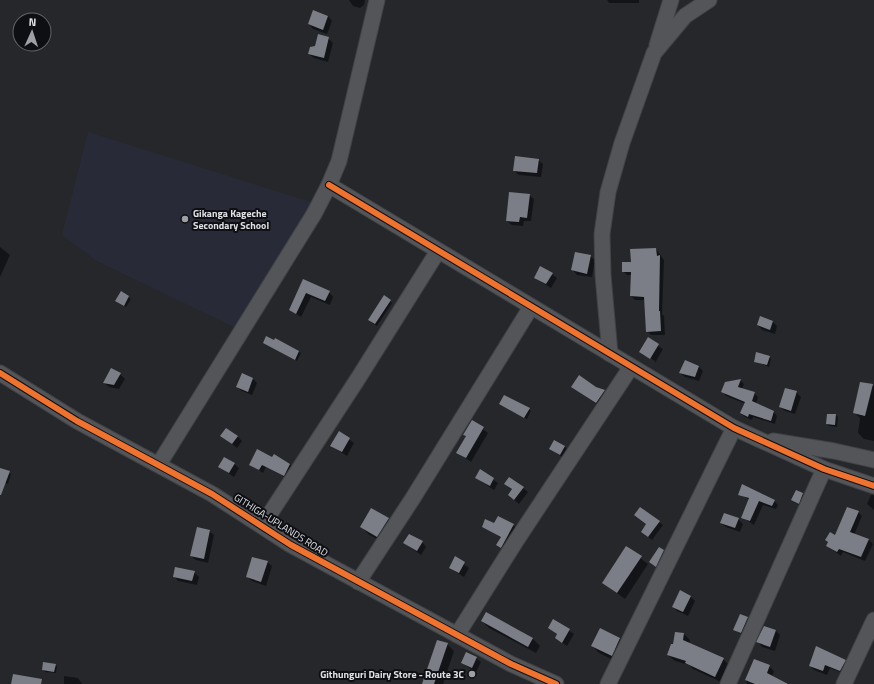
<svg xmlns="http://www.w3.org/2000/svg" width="874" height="684" viewBox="0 0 874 684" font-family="'Titillium Web',sans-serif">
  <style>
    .built { fill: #282b37 }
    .shadow { fill: #0007 }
    .building { fill: #7b7e86 }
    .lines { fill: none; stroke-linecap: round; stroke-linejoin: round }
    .minor-casing { stroke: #414346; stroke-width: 17 }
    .minor { stroke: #545558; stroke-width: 15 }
    .cycleway-casing { stroke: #0e0f12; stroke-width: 8 }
    .cycleway { stroke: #ef722f; stroke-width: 6 }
    .poi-dot { fill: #9ea0a5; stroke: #0e0f12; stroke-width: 1.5 }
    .labels { text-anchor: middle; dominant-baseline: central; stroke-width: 4; stroke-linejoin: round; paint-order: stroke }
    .poi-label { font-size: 10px; font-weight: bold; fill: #dfe1e6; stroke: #0e0f12; text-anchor: start }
    .street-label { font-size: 10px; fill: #dfe1e6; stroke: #0e0f12 }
  </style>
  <rect width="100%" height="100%" fill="#25272b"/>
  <path class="built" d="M88,132L314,203L236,328L97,261L62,235Z"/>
  <g class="shadow">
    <path d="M349,0H365L364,5L360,8L353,6Z"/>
    <path d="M607,0H639V3H609Z"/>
    <path d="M314,11L328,16L332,21L327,34L313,29L309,24Z"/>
    <path d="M328,38L333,43L328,62L314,58L309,54Z"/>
    <path d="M538,160L543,164L541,177L519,175L514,171Z"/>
    <path d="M529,195L534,199L531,221H524L523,226L512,225L507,221Z"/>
    <path d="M0,247L10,255L0,277Z"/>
    <path d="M656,249L664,260L662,314L664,316L665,335H651L647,331L645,300H635L631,296L632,275H627L623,271L632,263Z"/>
    <path d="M590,256L595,260L592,277L577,275L573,270Z"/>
    <path d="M552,274L557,278L551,288L535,278Z"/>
    <path d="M304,281L329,292L333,297L330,305L311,297L301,317L290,310Z"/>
    <path d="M121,292L131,299L126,307L119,303Z"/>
    <path d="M390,301L392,303L377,326L371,322Z"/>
    <path d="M761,317L773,322L777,326L775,334L762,330L758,325Z"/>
    <path d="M275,339L301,353L297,361L266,344Z"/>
    <path d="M648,339L663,349L655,363V361L644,354V356L640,352Z"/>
    <path d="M769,357L771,359L769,367L755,361Z"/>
    <path d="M685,361L699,367L703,371L699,381L685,377L680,373Z"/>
    <path d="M120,374L125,379L119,389L109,387L104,383Z"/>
    <path d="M253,379L257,383L252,395L242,391L237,387Z"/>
    <path d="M741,381L744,384L742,389L754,393L758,397L756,404L774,412L777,416L775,424L753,417L752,420L745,417L741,413L746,404L726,396L723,392L726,383Z"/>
    <path d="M872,385L874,386V441L864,439L858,433L860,418L854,412Z"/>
    <path d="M572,387L596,388L604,391L609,395L601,407Z"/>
    <path d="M796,392L801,397L795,414L785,411L780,407Z"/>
    <path d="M529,409L531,411L527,419L514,412Z"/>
    <path d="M836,415L838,417L837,427L829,426L827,424Z"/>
    <path d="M472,421L488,433L471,462L457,452L466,437L464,435Z"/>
    <path d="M339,432L354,443L347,456L331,446Z"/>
    <path d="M222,436H237L242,441L237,448Z"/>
    <path d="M565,447L569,451L565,459L550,449Z"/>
    <path d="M272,458L290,464L293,468L287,478L266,467L263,473L250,464Z"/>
    <path d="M234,464L239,468L234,477L220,467Z"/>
    <path d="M0,470L11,474L8,484L0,481Z"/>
    <path d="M480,471L498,483L494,490L476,478Z"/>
    <path d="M505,484L523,488L528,492L519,504L509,495L512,490Z"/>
    <path d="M743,485L774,501L778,505L776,509L763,505L754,525L742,517L750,500L739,494Z"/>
    <path d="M797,491L807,499L803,508L792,500Z"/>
    <path d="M871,495H874V510L867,504Z"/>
    <path d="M372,510L388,519L395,526L384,543L368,534L362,527Z"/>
    <path d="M858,512L862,516L854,535L869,540L873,544L865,561L843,552L841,556L827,546Z"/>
    <path d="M738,519L743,524L740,532L726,527L721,523Z"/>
    <path d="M659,522L663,525L652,540L642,532Z"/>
    <path d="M495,525H513L518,529L506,552L497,545L502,538L483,527Z"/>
    <path d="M209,531L214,535L208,563L196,560L191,556Z"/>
    <path d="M422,542L426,547L421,555L404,543Z"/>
    <path d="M626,547L648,564L625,599L603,583Z"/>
    <path d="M663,551L668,555L660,570L650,562Z"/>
    <path d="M455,558L469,568L464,577L450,568Z"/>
    <path d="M267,562L272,566L266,586L252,581L247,577Z"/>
    <path d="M194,572L199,577L197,585L178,581L174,576Z"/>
    <path d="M690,596L695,601L688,616L677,611L673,607Z"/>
    <path d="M487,613L533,639L540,646L536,653L489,628L482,621Z"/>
    <path d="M747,618L752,623L746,637L735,630Z"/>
    <path d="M554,620L574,634L567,646L561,642L556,638L558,635L549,628Z"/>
    <path d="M764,627L776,631L780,635L775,651L762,647L758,642Z"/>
    <path d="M601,629L620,639L627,646L619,663L599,653L592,646Z"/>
    <path d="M684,634L690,640L689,644L723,659L729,665L721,682L693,669L689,665L675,661L668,655L674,645Z"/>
    <path d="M447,644L454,651L443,684H423Z"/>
    <path d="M817,647L845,660L849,665L845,674L830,668L827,675L814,670L810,666Z"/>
    <path d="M476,658L481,662L476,672L462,663Z"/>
    <path d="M55,665L57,666L56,673L45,672L43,670Z"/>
    <path d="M769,666L774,671L772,677L786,684H747L746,680Z"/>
    <path d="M64,676L78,678L82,684H64Z"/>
  </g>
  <g class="building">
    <path d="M313,10L328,16L323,30L308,24Z"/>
    <path d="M318,34L329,37L324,58L308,54L310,47L315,46Z"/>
    <path d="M515,156L539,159L537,173L513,171Z"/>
    <path d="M509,192L530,194L527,218L520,217L519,222L506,221Z"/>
    <path d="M656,248L657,256L660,255L659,311H660L661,331L646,332L644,297L630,296L631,272H622V262H631L630,249Z"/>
    <path d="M575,252L591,255L587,274L571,270Z"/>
    <path d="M540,266L553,273L546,284L534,278Z"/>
    <path d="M303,279L330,291L325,301L306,293L296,314L289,310Z"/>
    <path d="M121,291L129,296L124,306L115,301Z"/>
    <path d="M384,295L391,300L375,324L368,320Z"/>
    <path d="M760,316L773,321L770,330L757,325Z"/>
    <path d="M266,336L274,340L275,338L299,351L295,360L263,343Z"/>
    <path d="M648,337L659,344L650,359L639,352Z"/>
    <path d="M756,352L770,356L767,365L754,362Z"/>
    <path d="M685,360L699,366L695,377L679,373Z"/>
    <path d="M111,368L121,373L114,385L103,383Z"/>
    <path d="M242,373L253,378L248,392L236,387Z"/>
    <path d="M579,375L596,387L605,390L596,403L571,387Z"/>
    <path d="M741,379L738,387L755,392L752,401L774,411L771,421L749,414L748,417L740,413L745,402L721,392L725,382Z"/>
    <path d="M860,382L873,384L865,416L853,413Z"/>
    <path d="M785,388L797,391L791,411L779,407Z"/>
    <path d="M504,395L530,408L524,418L499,404Z"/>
    <path d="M827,414H836L835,425L826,424Z"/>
    <path d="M472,420L484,427L466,458L456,453L466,436L463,435Z"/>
    <path d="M226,428L238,436L232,444L220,436Z"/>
    <path d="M339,431L350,438L342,452L330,446Z"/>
    <path d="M554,440L565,446L560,455L549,449Z"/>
    <path d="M257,449L272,457L274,454L290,464L284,476L262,465L259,470L249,465Z"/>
    <path d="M224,457L235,463L229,473L218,467Z"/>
    <path d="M0,468L10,471L1,495H0Z"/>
    <path d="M480,469L494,478L490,486L475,478Z"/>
    <path d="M509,477L524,487L514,500L508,495L512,489L504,484Z"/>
    <path d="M742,484L775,500L772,506L759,501L750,521L741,518L749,498L738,495Z"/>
    <path d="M796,490L803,493L799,504L791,500Z"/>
    <path d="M640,507L660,521L648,537L641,532L646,524L634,515Z"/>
    <path d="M847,507L859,511L850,532L869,539L861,557L839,549L837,552L826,546L828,542L825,540L830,532L835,535Z"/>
    <path d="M371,508L389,518L377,537L360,527Z"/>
    <path d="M724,513L739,518L735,528L720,523Z"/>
    <path d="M498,516L514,524L501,548L496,545L501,537L482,527L485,519L494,523Z"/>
    <path d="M197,527L210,530L204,559L190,556Z"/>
    <path d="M409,534L423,541L417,551L403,543Z"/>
    <path d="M626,546L642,556L617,593L602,583Z"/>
    <path d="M659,547L664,550L656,567L649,562Z"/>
    <path d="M455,556L465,562L459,573L449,568Z"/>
    <path d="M252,557L268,561L261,582L246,577Z"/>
    <path d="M175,567L195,571L192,581L173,577Z"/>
    <path d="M680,590L691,596L683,612L672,607Z"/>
    <path d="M486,612L533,638L528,647L481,621Z"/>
    <path d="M740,614L748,617L741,633L733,630Z"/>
    <path d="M553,619L570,629L562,643L555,638L557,634L548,628Z"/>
    <path d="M764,626L776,630L770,647L756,642Z"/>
    <path d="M600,628L620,638L612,656L591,646Z"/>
    <path d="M675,632L684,633L683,640L724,658L715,677L685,663L686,661L667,655L671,644H673Z"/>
    <path d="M437,640L448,643L434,684H422Z"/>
    <path d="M816,646L846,660L840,671L825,665L823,671L809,666Z"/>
    <path d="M466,652L477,657L472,668L461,663Z"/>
    <path d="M754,659L770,665L767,673L788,684H755L745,680Z"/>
    <path d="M43,662L56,664L54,672L42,670Z"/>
    <path d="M13,674L42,679L41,684H11Z"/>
  </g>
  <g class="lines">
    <defs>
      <g id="minor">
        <path d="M657,45L671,0"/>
        <path d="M329,185L734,428L824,469L874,486"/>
        <path d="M610,354L603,275L602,234L608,192L622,143L654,53L685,16L709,0"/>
        <path d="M0,373L77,421L212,494L291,545L511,664L556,684"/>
        <path d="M773,441L834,451L874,460"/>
        <path d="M159,464L314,214L329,185L339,161L377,0"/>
        <path d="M262,526L359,377L438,251"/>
        <path d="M358,582L413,498L531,307"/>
        <path d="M457,635L516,541L631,367"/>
        <path d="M608,684L734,428"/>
        <path d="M728,684L824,469"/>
        <path d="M844,684L874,620"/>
      </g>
    </defs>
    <use href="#minor" class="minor-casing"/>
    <use href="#minor" class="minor"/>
    <defs>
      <g id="cycleway">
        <path d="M329,185L734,428L824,469L874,486"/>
        <path d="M0,373L77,421L212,494L291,545L511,664L556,684"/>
      </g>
    </defs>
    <use href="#cycleway" class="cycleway-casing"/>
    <use href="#cycleway" class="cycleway"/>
  </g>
  <g class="poi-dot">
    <circle cx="185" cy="219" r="4"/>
    <circle cx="472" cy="674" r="4"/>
  </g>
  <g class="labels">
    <g class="poi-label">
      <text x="193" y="213">Gikanga Kageche<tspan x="193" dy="12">Secondary School</tspan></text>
      <text x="464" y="674" text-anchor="end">Githunguri Dairy Store - Route 3C</text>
    </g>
    <g class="street-label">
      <text transform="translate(281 525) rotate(32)">GITHIGA-UPLANDS ROAD</text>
    </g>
  </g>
  <g transform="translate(32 32) rotate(3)"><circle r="19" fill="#0e0f12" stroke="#626367"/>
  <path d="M0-3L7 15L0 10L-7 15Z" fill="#9ea0a5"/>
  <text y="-6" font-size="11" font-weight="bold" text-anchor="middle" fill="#dfe1e6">N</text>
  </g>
</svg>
